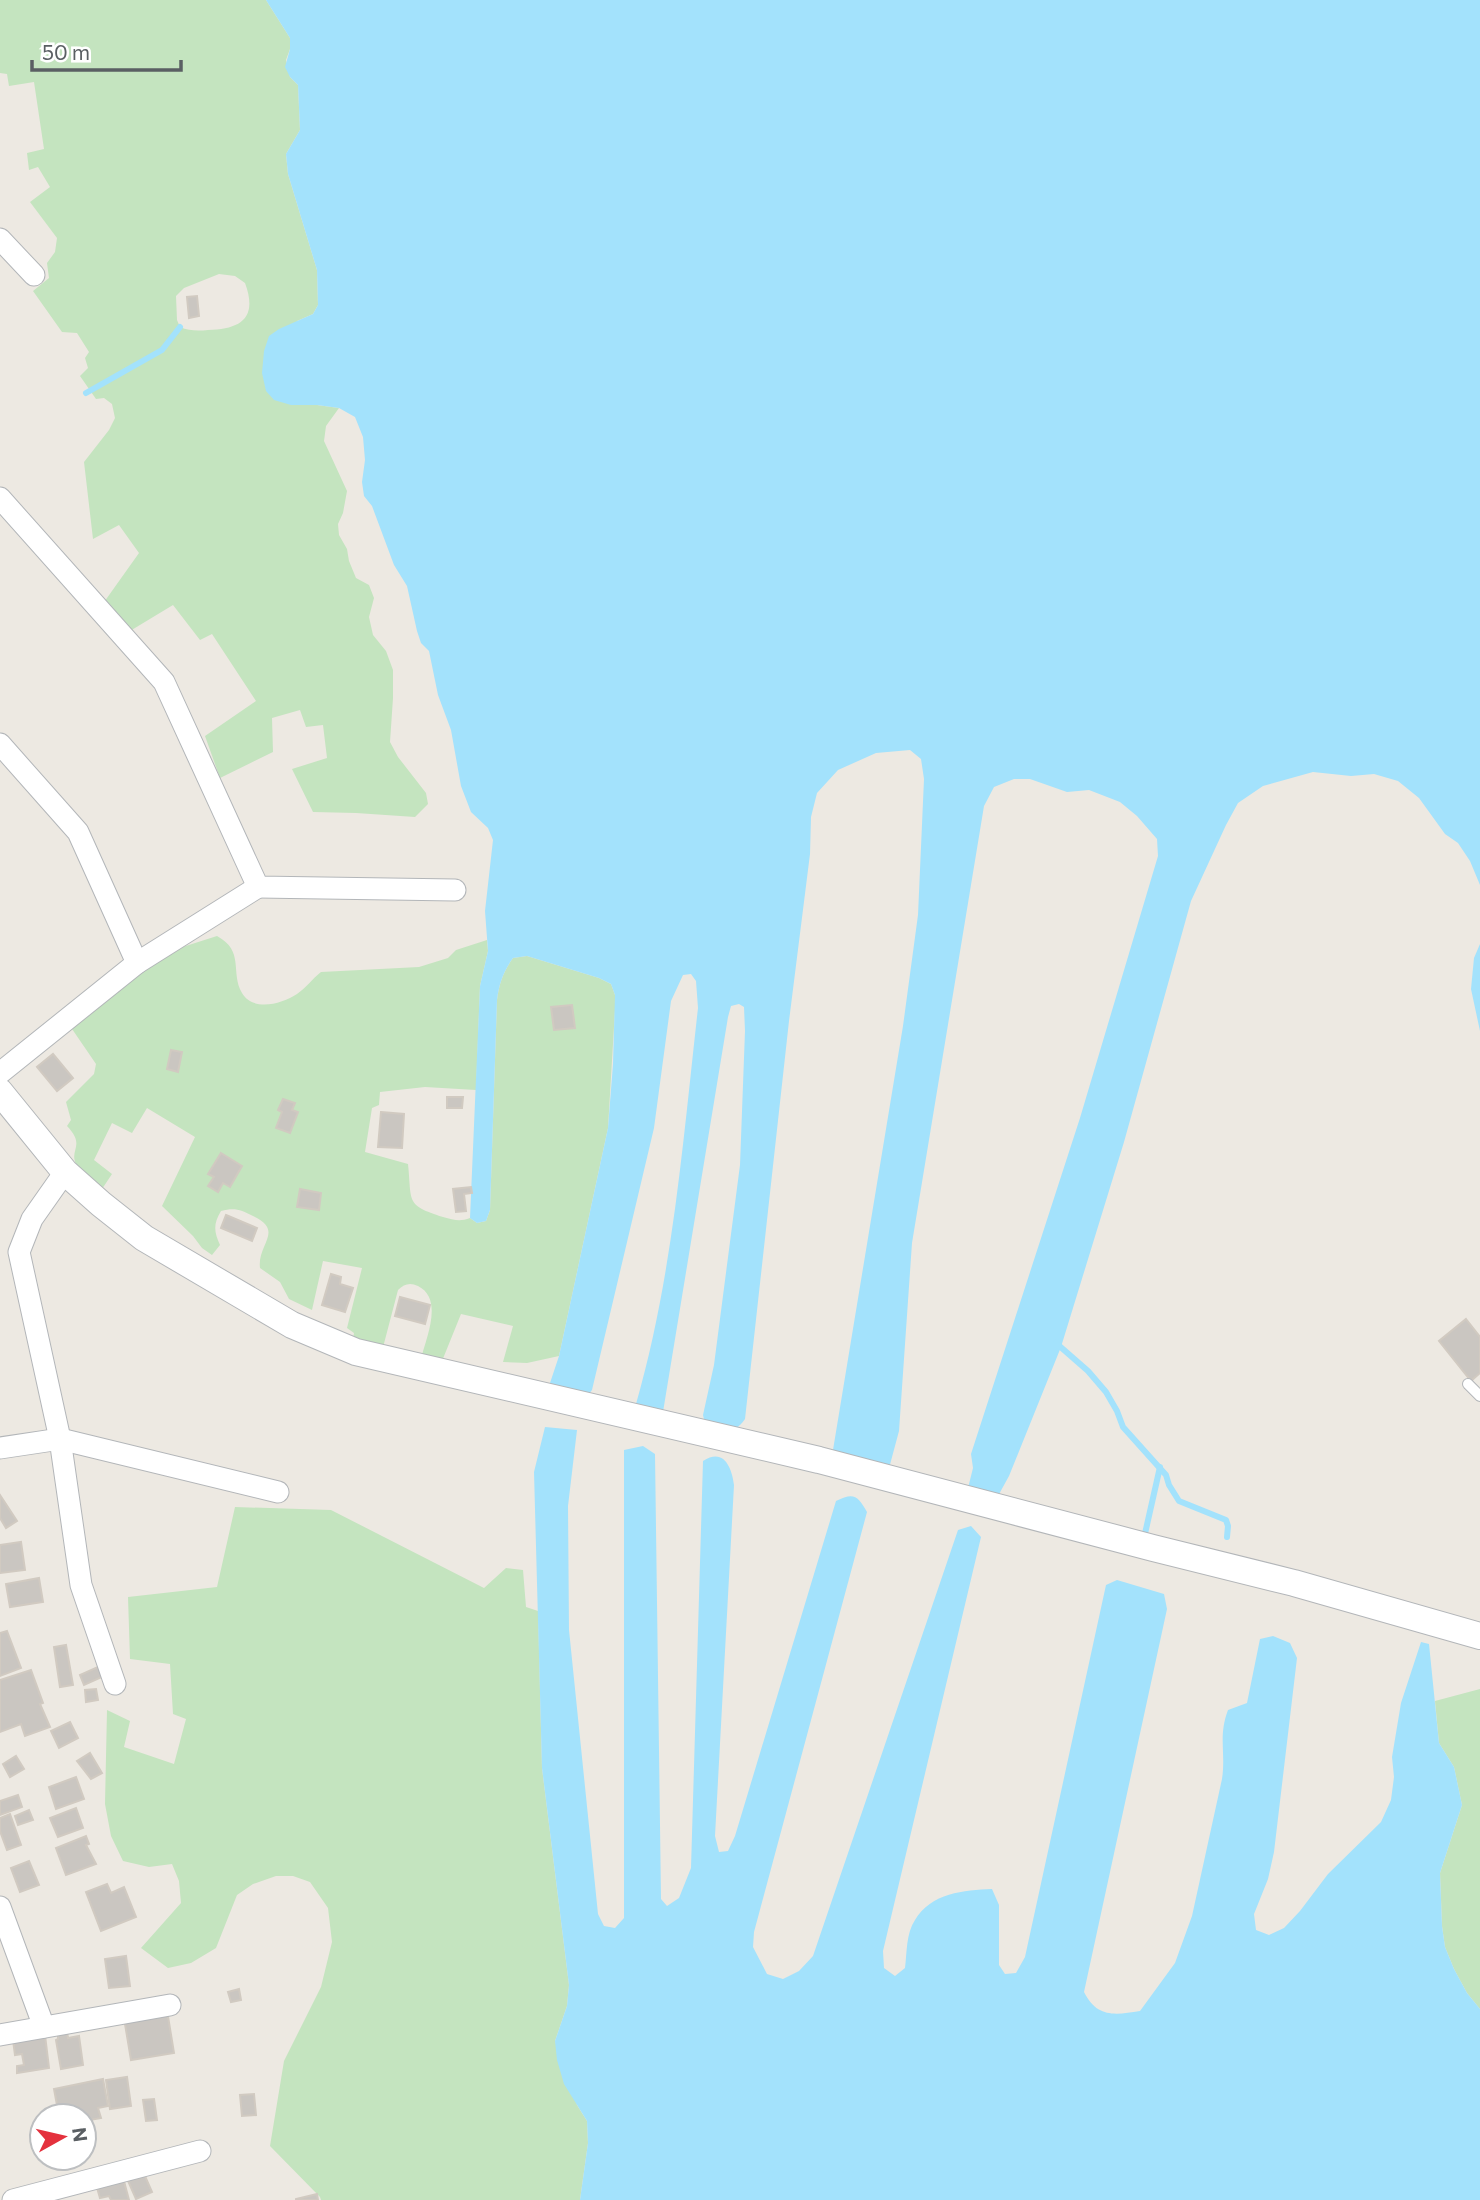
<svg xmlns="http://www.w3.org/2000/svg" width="1480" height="2200" viewBox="0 0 1480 2200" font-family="Commissioner,sans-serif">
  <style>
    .green { fill: #c4e4bf; fill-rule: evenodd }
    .water { fill: #a3e2fc }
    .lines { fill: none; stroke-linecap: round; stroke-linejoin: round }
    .stream { stroke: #a3e2fc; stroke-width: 6 }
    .building { fill: #cac6c1; stroke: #d1cac1; stroke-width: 2 }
    .service-casing { stroke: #b3b6b9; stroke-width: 12 }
    .minor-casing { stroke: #b3b6b9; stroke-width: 23 }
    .tertiary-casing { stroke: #b3b6b9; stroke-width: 28 }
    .service { stroke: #fff; stroke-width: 10 }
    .minor { stroke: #fff; stroke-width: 21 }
    .tertiary { stroke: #fff; stroke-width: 26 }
  </style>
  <rect width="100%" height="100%" fill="#ede9e2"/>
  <g class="green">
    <path d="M0,0H266L290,38V49L286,60L290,77L298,85L300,130L286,154L288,174L317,270L318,305L313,314L297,321L291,405H317L339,408L326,426L324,441L347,491L343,513L338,524L339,535L347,549L349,561L356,578L369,585L374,598L369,617L373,635L386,651L393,670V698L390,742L398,757L426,793L428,804L415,817L356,813L313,812L292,769L327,758L323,725L306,727L300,710L272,718L273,752L220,778L205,736L256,701L212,634L200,640L173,605L130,631L102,605L139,553L119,525L93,539L84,462L109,430L115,418L112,404L104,398L96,399L80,376L88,368L85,358L89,352L77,333L62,332L33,291L49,278L47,263L55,252L57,238L30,202L50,187L38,167L29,170L27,153L44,149L34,82L9,86L7,74L0,73ZM219,274L235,276L245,283C258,318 241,329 208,330C198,331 189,331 180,327L177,320L176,296L184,288Z"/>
    <path d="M217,936C245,951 230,972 242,993C253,1012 282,1004 297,994C306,988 312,979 321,972L419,967L448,958L456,950L487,940L488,951L480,986L476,1090L425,1087L380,1092L379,1105L372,1108L365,1152L408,1164C412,1202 405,1205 443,1217C454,1220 460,1222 470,1218L477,1223L486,1221L490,1210L497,1000C499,984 503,972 513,958L527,956L599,978L611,984L615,995V1010L608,1128L559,1356L527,1363L503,1362L513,1326L461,1314L440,1366L421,1359C426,1338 444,1299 418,1286C410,1282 404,1284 398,1290L381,1355L352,1346L354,1333L347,1328L362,1268L323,1261L312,1310L289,1299L280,1282L260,1268C257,1244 285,1231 253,1216C241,1210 235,1207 221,1211C213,1224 214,1232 220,1245L212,1255L202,1248L193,1236L162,1206L195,1137L147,1108L132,1133L112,1123L94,1160L112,1174L102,1189C94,1182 80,1174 76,1164C69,1149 86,1146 67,1126L71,1120L66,1102L94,1074L96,1064L70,1026L145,959Z"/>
    <path d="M235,1507L331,1510L484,1588L506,1568L523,1570L526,1607L538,1611L542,1768L569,1985L567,2006L555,2041L577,2105L587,2121L588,2143L580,2200H321L320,2197L270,2146L284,2061L321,1987L332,1942L328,1908L310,1882L293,1876H276L253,1884L237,1895L216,1948L191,1963L168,1968L141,1948L181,1903L179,1881L172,1864L149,1867L123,1861L111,1836L105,1804L107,1710L130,1721L124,1747L174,1764L186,1719L173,1714L170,1664L130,1659L128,1597L217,1587Z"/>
    <path d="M1480,1689V2009L1467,1993L1454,1969L1445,1947L1442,1926L1440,1873L1462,1805L1454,1767L1439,1743L1435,1701Z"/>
  </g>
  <g class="water">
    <path d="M266,0H1480V885L1470,861L1458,843L1445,834L1419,798L1398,781L1374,774L1351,776L1313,772L1263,786L1238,803L1226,825L1191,901L1124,1142L1061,1347L1009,1476L998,1496L967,1492L973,1468L971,1454L1080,1118L1158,856L1157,839L1137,816L1120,802L1089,790L1067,792L1030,779H1014L994,787L984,806L912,1243L899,1431L888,1472L832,1456L903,1026L918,915L924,779L921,759L910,750L876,753L838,770L817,793L811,817L810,854L789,1021L745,1419C733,1436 724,1430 706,1428L703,1415L714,1365L740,1165L745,1031L744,1007L739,1004L731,1006L728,1017L663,1412L636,1404C673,1275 683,1140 698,1008L696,981L691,974L683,975L671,1001L654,1128L592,1390L584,1400L549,1386L559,1356L608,1128L613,1064L615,995L611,984L599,978L527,956L513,958C503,972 499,984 497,1000L490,1210L486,1221L477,1223L470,1218L480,986L488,951L485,911L493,840L488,828L471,812L461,786L451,730L438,695L429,651L421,643L417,631L407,586L394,565L372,506L364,496L362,482L365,460L363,437L355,417L339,408L317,405H291L274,400L266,391L262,373L264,351L269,336L279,329L313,314L318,305L317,270L288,174L286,154L300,130L298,85L290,77L285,67L290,49V38Z"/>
    <path d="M1480,944V1031L1471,989L1474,958Z"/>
    <path d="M545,1427L577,1430L568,1506L569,1630L598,1914L604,1926L615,1928L624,1918V1450L643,1446L655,1454L661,1899L667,1906L679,1898L691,1868L703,1461C724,1447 732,1468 734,1485L715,1836L719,1852L728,1851L735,1836L836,1501C854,1492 858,1496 867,1512L754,1932L753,1947L767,1974L783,1979L799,1971L813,1956L958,1530L971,1526L981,1537L883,1951L884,1968L895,1976L905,1968C907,1953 906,1933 915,1920C931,1893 964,1890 992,1889L999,1905V1965L1005,1974L1016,1973L1025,1957L1106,1585L1117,1580L1164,1594L1167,1609L1084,1992C1097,2018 1115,2015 1140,2011L1175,1963L1192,1916L1222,1779C1226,1753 1218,1736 1228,1710L1247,1703L1260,1639L1273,1636L1290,1643L1297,1658L1274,1852L1268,1879L1254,1914L1256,1930L1269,1935L1284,1928L1300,1911L1328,1874L1381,1822L1391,1800L1394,1777L1392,1757L1401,1703L1421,1642L1429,1644L1439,1743L1454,1767L1462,1805L1440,1873L1442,1926L1445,1947L1454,1969L1467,1993L1480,2009V2200H580L588,2143L587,2121L564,2084L557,2060L555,2041L567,2006L569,1985L542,1768L534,1472Z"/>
  </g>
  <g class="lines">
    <g class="stream">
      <path d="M86,393L162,350L180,327"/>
      <path d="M1056,1343L1088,1371L1106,1392L1117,1411L1123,1427L1166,1475L1169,1485L1179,1501L1226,1520L1228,1526L1227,1537"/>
      <path d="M1144,1538L1160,1467"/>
    </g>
  </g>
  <g class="building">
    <path d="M197,296L199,316L189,318L187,297Z"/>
    <path d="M572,1005L575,1028L554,1030L551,1007Z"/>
    <path d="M171,1050L182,1052L178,1072L167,1069Z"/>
    <path d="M53,1054L73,1078L57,1091L37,1067Z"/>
    <path d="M447,1097H463L462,1108H447Z"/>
    <path d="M283,1099L295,1103L292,1110L298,1112L290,1133L276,1128L282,1112L278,1110Z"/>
    <path d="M381,1112L404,1114L402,1148L378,1147Z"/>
    <path d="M221,1153L242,1166L230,1187L223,1183L218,1192L208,1186L214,1177L208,1174Z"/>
    <path d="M471,1187L472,1193L464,1194L466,1211L456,1212L453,1189Z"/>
    <path d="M300,1189L321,1193L319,1210L297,1207Z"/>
    <path d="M226,1215L257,1228L252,1241L221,1228Z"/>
    <path d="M331,1274L341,1277L340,1284L353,1288L345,1312L322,1305Z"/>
    <path d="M400,1297L430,1305L425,1324L395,1316Z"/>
    <path d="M1466,1319L1480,1337V1373L1471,1381L1439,1341Z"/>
    <path d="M0,1495L17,1521L6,1528L0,1518Z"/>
    <path d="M21,1542L25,1570L0,1573V1545Z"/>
    <path d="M39,1578L43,1602L10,1607L6,1584Z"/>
    <path d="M7,1631L21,1668L0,1676V1633Z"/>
    <path d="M66,1645L73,1685L60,1687L54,1647Z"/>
    <path d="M100,1666L104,1676L84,1685L80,1675Z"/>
    <path d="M31,1670L43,1703L40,1704L50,1727L25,1736L21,1724L0,1732V1680Z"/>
    <path d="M96,1689L98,1700L86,1702L85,1690Z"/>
    <path d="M70,1722L78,1738L59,1748L51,1731Z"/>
    <path d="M90,1753L102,1773L91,1779L77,1761Z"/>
    <path d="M16,1756L24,1769L10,1777L3,1764Z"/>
    <path d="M76,1777L84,1799L56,1809L49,1787Z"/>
    <path d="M18,1795L22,1807L0,1815V1801Z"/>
    <path d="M76,1808L83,1828L58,1837L50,1818Z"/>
    <path d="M29,1810L33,1820L18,1825L15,1816Z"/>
    <path d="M10,1814L21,1845L7,1850L0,1831V1818Z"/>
    <path d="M86,1836L89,1844L86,1845L96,1864L66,1875L56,1848Z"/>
    <path d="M29,1861L39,1885L20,1892L11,1868Z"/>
    <path d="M107,1884L111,1893L124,1887L136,1917L101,1931L86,1892Z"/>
    <path d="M126,1956L130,1986L109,1988L105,1959Z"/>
    <path d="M239,1989L241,2000L231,2002L228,1992Z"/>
    <path d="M165,1998L174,2053L131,2060L122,2006Z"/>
    <path d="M67,2032L68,2038L79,2036L83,2065L61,2069L56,2040L58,2039V2034Z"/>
    <path d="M45,2035L49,2068L17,2073V2066L24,2065L22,2054L15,2055L13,2040Z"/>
    <path d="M127,2077L131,2106L110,2109L106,2080Z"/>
    <path d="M103,2079L108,2106L98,2108L101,2118L84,2121V2116H59L54,2089Z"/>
    <path d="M254,2094L256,2115L242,2116L240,2095Z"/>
    <path d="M154,2099L157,2120L146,2121L143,2100Z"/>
    <path d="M141,2167L152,2192L136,2199L125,2174Z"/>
    <path d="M121,2170L129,2200H111L109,2196L100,2198L94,2177Z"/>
    <path d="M317,2194L318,2200H296V2199Z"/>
  </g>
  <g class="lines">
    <defs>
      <path id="service" d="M1468,1384L1480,1396"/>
      <g id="minor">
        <path d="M0,239L34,275"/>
        <path d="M0,498L164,682L258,887L455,890"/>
        <path d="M0,744L78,832L137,963L0,1073"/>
        <path d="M137,963L258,887"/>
        <path d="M65,1172L32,1219L19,1252L60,1439L81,1585L115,1684"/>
        <path d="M0,1448L60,1439L278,1492"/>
        <path d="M0,1907L44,2027"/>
        <path d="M0,2035L170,2005"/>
        <path d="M13,2200L200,2151"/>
      </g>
      <path id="tertiary" d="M0,1092L65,1172L101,1204L144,1238L292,1325L356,1352L819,1460L1153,1548L1294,1583L1480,1636"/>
    </defs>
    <use href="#service" class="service-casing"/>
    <use href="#minor" class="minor-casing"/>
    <use href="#tertiary" class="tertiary-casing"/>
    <use href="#service" class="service"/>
    <use href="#minor" class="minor"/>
    <use href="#tertiary" class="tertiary"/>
  </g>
  <g transform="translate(63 2137) rotate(82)"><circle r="33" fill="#ffffff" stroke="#bdbfc1" stroke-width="2"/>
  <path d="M0-5L12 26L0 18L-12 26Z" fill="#e4313d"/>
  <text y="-10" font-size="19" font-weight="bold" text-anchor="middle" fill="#5a5f63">N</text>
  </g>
  <path d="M32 60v10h149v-10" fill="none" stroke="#5a5f63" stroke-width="3.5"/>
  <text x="42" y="60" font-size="21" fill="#5a5f63" stroke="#ffffff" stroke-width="5" paint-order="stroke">50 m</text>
</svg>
